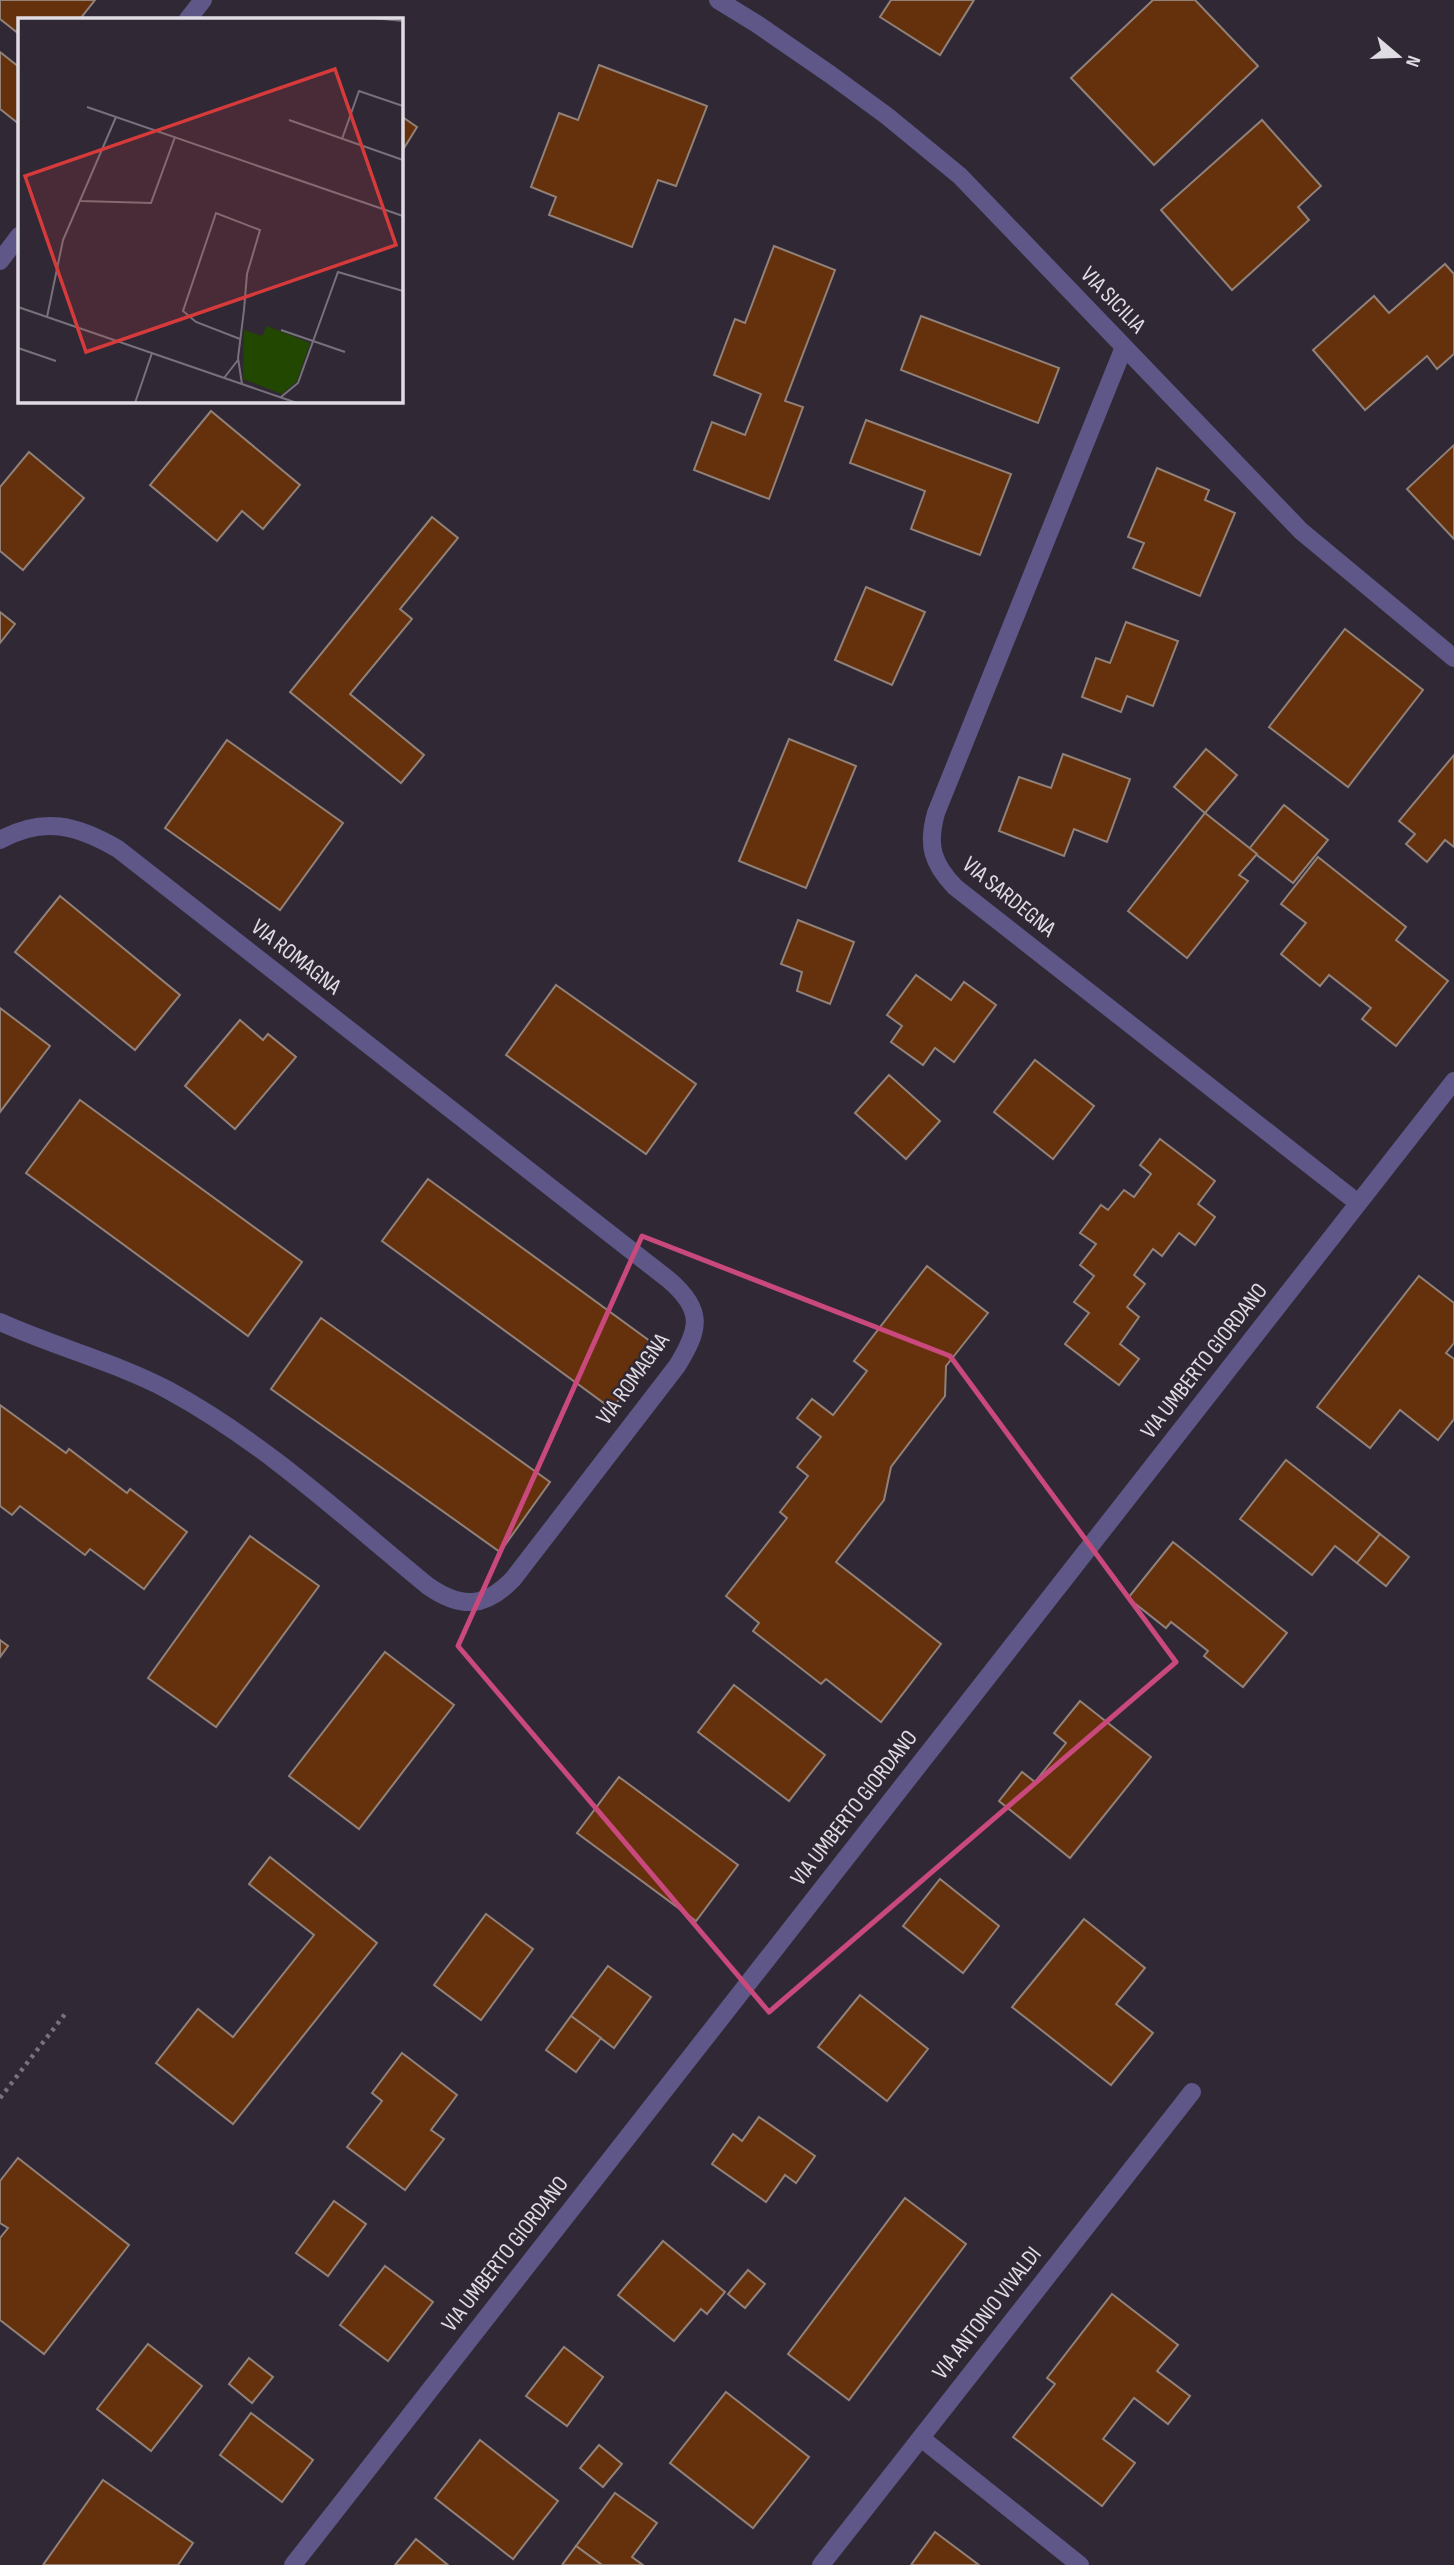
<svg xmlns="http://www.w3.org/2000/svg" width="1454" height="2565" viewBox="0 0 1454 2565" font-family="'Sofia Sans Condensed',sans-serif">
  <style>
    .building { fill: #64310c; stroke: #918179; stroke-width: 2 }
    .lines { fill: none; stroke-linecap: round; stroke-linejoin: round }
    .path { stroke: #78727c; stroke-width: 4.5; stroke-dasharray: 3.5 5; stroke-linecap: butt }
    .minor { stroke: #5e5787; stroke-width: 18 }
    .tertiary { stroke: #5e5787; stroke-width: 18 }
    .marked { fill: none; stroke: #ca497d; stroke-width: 5; stroke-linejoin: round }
    .labels { text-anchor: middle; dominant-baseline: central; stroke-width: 5; stroke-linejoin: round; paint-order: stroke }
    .street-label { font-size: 23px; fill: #e0dce4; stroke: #302935 }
    .inset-road { fill: none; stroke: #76717b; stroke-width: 2 }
    .view { fill: #d73a3b; fill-opacity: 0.15; stroke: #d73a3b; stroke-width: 3.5 }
    .inset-edge { fill: none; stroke: #e0dce4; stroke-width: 3.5 }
  </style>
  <rect width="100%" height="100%" fill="#302935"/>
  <g class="building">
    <path d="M0,0H95L80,19H19V34L0,19Z"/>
    <path d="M891,0H974L940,55L880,17Z"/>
    <path d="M1153,0H1195L1258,66L1154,165L1071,78Z"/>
    <path d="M0,52L19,67V124L0,109Z"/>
    <path d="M599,65L707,106L676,186L658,180L632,247L549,215L556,197L531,187L559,113L578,120Z"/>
    <path d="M401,116L417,127L401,153Z"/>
    <path d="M1262,120L1321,186L1298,207L1309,220L1232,290L1161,210Z"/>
    <path d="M774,246L835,270L785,401L803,407L769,499L694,470L712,422L745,435L761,394L714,375L735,319L745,323Z"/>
    <path d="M1445,264L1454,274V354L1437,369L1427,356L1365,410L1313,350L1374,296L1389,313Z"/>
    <path d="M921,316L1059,368L1038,423L901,370Z"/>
    <path d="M211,411L300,485L263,529L242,511L217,541L150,485Z"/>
    <path d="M866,420L1011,474L980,555L911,529L925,491L850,463Z"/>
    <path d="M1454,445V539L1407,489Z"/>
    <path d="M29,452L84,498L23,570L0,551V487Z"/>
    <path d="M1157,468L1209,490L1205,500L1235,513L1200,596L1133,568L1144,543L1128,537Z"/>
    <path d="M432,517L458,538L400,609L412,619L350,694L424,755L401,783L290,692Z"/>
    <path d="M866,587L925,612L892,685L835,660Z"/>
    <path d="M0,612L15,624L0,643Z"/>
    <path d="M1126,622L1178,641L1153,706L1127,696L1121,712L1082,697L1096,658L1110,663Z"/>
    <path d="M1345,629L1423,690L1348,787L1269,727Z"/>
    <path d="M789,739L856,766L806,888L739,861Z"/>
    <path d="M227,740L343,823L280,910L165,828Z"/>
    <path d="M1206,749L1237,775L1205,813L1174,787Z"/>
    <path d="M1063,754L1130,779L1107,842L1074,829L1064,856L999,831L1019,777L1051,788Z"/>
    <path d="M1454,755V847L1445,840L1427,862L1406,844L1415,834L1399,821Z"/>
    <path d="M1284,805L1328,840L1293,883L1249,849Z"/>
    <path d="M1205,813L1257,854L1239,875L1248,881L1187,958L1128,911Z"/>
    <path d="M1318,857L1406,927L1396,940L1448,981L1396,1046L1362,1019L1371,1008L1329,975L1320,986L1281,954L1306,923L1281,904Z"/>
    <path d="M60,896L180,995L135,1050L15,952Z"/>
    <path d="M798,920L854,942L830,1004L797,991L802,972L781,964Z"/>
    <path d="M916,975L951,1000L964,982L996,1005L954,1062L935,1048L923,1065L891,1042L902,1026L887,1015Z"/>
    <path d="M556,985L696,1084L646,1154L506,1055Z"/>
    <path d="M0,1008L50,1046L0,1112Z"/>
    <path d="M240,1020L263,1040L268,1034L296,1057L235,1129L185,1086Z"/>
    <path d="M1035,1060L1094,1106L1053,1159L994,1112Z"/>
    <path d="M889,1075L940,1121L906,1159L855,1113Z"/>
    <path d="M80,1100L302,1262L248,1336L26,1173Z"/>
    <path d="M1160,1139L1215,1181L1198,1204L1215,1217L1195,1245L1179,1233L1162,1256L1153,1249L1134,1275L1145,1284L1127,1307L1139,1317L1120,1344L1139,1359L1119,1385L1065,1344L1089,1313L1074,1302L1094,1276L1080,1265L1096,1244L1080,1233L1101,1205L1108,1210L1124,1190L1134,1197L1151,1174L1140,1165Z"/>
    <path d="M428,1179L658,1347L612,1409L382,1241Z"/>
    <path d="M927,1266L988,1313L946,1366L945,1396L891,1467L884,1500L836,1562L941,1644L881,1722L826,1679L821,1684L753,1631L759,1623L726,1596L787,1518L780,1512L808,1476L797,1467L821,1437L797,1418L812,1399L833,1415L867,1371L854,1361Z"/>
    <path d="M1419,1276L1454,1303V1343L1446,1353L1454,1359V1419L1438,1440L1400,1410L1370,1448L1317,1407Z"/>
    <path d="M321,1318L550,1482L500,1552L271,1389Z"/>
    <path d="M0,1405L66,1453L69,1449L127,1493L130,1489L187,1532L144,1589L90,1549L85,1555L20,1506L12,1515L0,1506Z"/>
    <path d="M1286,1460L1380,1534L1357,1563L1335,1546L1312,1575L1240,1519Z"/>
    <path d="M1380,1534L1409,1557L1386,1586L1357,1563Z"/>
    <path d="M250,1536L319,1586L216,1727L148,1678Z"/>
    <path d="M1173,1542L1287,1633L1243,1687L1204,1656L1208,1651L1171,1622L1166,1628L1128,1598Z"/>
    <path d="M0,1640L8,1646L0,1657Z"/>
    <path d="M385,1652L454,1705L359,1829L289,1776Z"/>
    <path d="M734,1685L825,1755L789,1801L698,1732Z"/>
    <path d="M1080,1701L1151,1757L1070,1858L999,1801L1022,1772L1035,1782L1066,1743L1054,1733Z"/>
    <path d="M619,1777L738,1865L696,1921L577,1833Z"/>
    <path d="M270,1857L377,1943L233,2124L156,2063L198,2009L233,2037L314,1935L249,1884Z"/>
    <path d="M940,1879L999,1926L963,1973L903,1926Z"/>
    <path d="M486,1914L533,1949L481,2020L434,1985Z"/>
    <path d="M1084,1919L1145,1968L1116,2004L1153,2033L1111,2085L1012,2007Z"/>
    <path d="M608,1966L651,1997L614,2048L571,2016Z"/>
    <path d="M860,1995L928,2049L887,2101L818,2047Z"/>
    <path d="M571,2016L601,2038L576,2072L546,2050Z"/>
    <path d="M402,2053L457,2095L431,2130L444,2139L405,2190L347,2147L382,2101L372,2093Z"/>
    <path d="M759,2117L815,2156L796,2183L785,2175L766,2202L712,2164L733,2134L742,2141Z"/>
    <path d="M18,2158L129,2245L44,2354L0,2320V2238L8,2228L0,2223V2181Z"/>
    <path d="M905,2198L966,2244L849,2400L788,2354Z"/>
    <path d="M334,2201L366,2224L328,2276L296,2253Z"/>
    <path d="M663,2241L725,2292L707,2314L701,2309L674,2341L618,2295Z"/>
    <path d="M385,2266L433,2302L388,2361L340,2325Z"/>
    <path d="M748,2270L765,2284L745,2308L728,2294Z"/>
    <path d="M1112,2294L1178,2345L1157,2371L1190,2396L1168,2424L1134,2398L1103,2439L1135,2463L1102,2506L1013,2437L1055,2384L1047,2378Z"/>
    <path d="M148,2344L202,2386L151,2451L97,2409Z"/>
    <path d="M564,2347L603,2377L567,2426L526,2396Z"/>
    <path d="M249,2358L273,2377L252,2403L229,2384Z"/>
    <path d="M726,2392L809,2457L753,2528L670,2463Z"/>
    <path d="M251,2413L313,2460L282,2502L220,2455Z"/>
    <path d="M480,2440L558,2501L513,2559L435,2498Z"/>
    <path d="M599,2445L622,2464L603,2487L580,2468Z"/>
    <path d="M103,2480L193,2543L178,2565H43Z"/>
    <path d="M615,2493L657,2523L632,2557L643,2565H602L576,2546Z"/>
    <path d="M935,2532L979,2565H911Z"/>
    <path d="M416,2539L448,2565H395Z"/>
    <path d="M576,2546L602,2565H562Z"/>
  </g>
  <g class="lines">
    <path class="path" d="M0,2098L65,2014"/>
    <g class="minor">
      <path d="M718,0L757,24L831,75L887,116L960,176L1301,531L1454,658"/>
      <path d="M1124,347L936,813C927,845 932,863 955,887L1358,1203"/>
      <path d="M0,840C43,816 77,825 118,849L669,1280C704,1310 700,1329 677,1366L513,1579C485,1608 461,1609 428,1586C345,1518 264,1442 168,1390C115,1362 55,1347 0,1322"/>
      <path d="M921,2438L1080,2565"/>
      <path d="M293,2565L1454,1081"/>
      <path d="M821,2565L1192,2092"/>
    </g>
    <g class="tertiary">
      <path d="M188,19L203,0"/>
      <path d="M0,261L19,236"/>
    </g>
  </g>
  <path class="marked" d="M642,1236L950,1356L1176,1662L769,2012L458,1646Z"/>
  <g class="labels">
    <g class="street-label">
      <text transform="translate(1113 300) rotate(46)">VIA SICILIA</text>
      <text transform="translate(1009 897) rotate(39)">VIA SARDEGNA</text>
      <text transform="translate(296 957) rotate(38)">VIA ROMAGNA</text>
      <text transform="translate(1204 1361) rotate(-52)">VIA UMBERTO GIORDANO</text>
      <text transform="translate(633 1379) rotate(-54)">VIA ROMAGNA</text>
      <text transform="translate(854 1808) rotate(-52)">VIA UMBERTO GIORDANO</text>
      <text transform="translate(505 2254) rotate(-52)">VIA UMBERTO GIORDANO</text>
      <text transform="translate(987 2313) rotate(-52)">VIA ANTONIO VIVALDI</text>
    </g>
  </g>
  <g transform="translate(18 18)">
    <rect width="385" height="385" fill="#302935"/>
    <path d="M249,308L292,325L279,363L264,376L225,361L226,312L244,318Z" fill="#224701"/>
    <path class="inset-road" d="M355,0L385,3M69,89L385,198M271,102L385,142M324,121L341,73L385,88M63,183L133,185L157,119M0,289L279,385M29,299L45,222L98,99M263,312L327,334M222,321L178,304L165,293L198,195L242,212L229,256L226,292L220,340L224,366M0,330L38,343M206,360L220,342M263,379L280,365L320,254L385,273M117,385L134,335"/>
    <path class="view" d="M317,51L378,227L68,334L7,158Z"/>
    <rect width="385" height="385" class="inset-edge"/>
  </g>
  <g transform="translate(1398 56) rotate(109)" stroke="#302935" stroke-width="5" paint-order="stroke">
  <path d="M0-5L12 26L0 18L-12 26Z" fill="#e0dce4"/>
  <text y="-10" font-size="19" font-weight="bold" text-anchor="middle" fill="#e0dce4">N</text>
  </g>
</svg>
